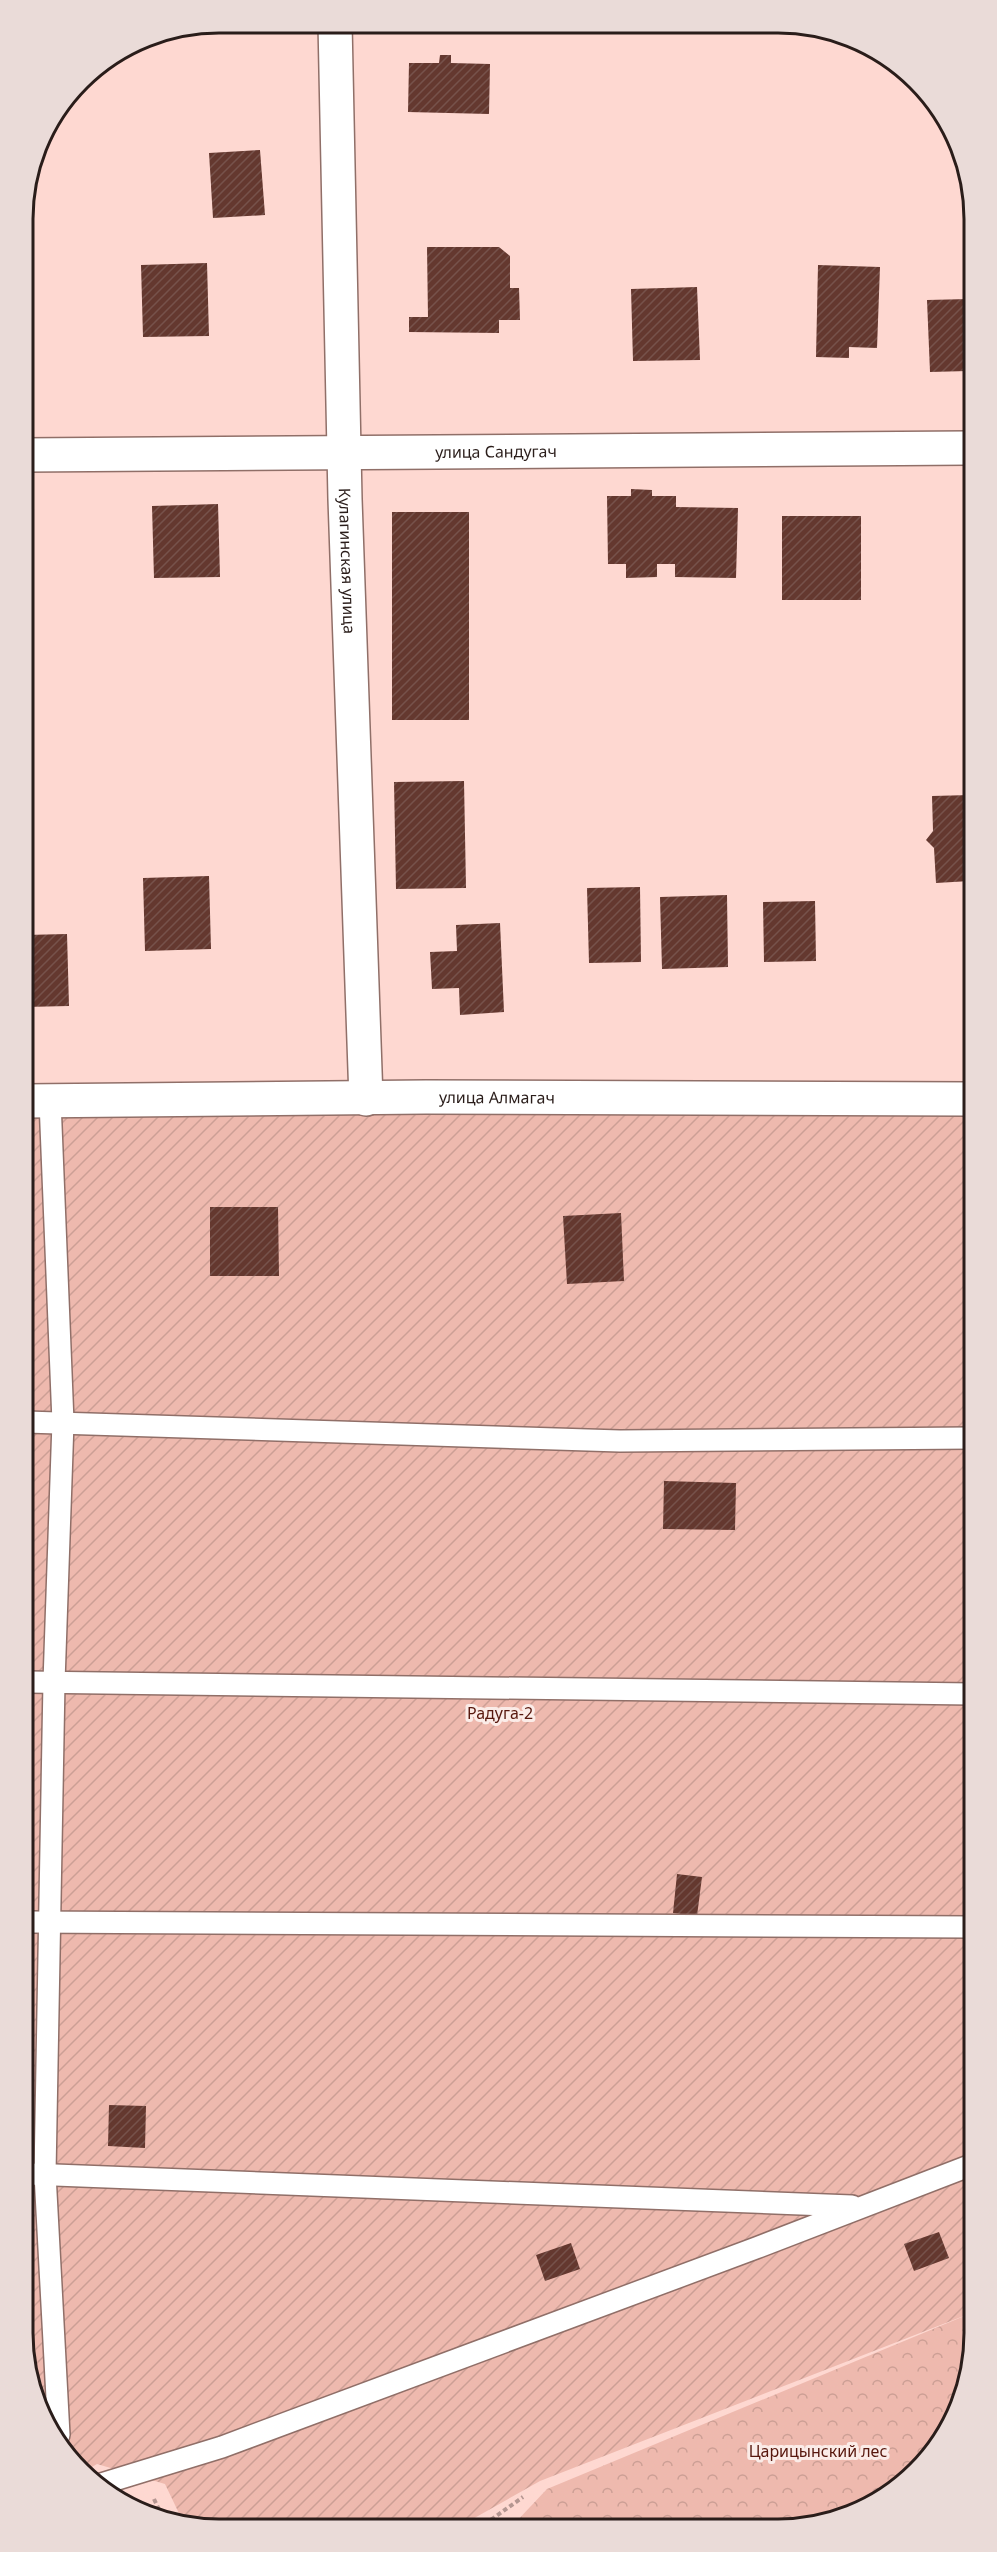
<svg xmlns="http://www.w3.org/2000/svg" width="997" height="2552" viewBox="0 0 997 2552" font-family="'Noto Sans',sans-serif">
  <style>
    .forest { fill: url(#forest-crowns) }
    .garden { fill: url(#garden-furrows) }
    .building { fill: url(#building-hatch) }
    .lines { fill: none; stroke-linecap: round; stroke-linejoin: round }
    .service-casing { stroke: #906f68; stroke-width: 24 }
    .minor-casing { stroke: #906f68; stroke-width: 36 }
    .path { stroke: #b49691; stroke-width: 4; stroke-dasharray: 4.5 3; stroke-linecap: butt }
    .service { stroke: #fff; stroke-width: 21 }
    .minor { stroke: #fff; stroke-width: 33 }
    .labels { text-anchor: middle; dominant-baseline: central; stroke-width: 6; stroke-linejoin: round; paint-order: stroke }
    .street-label { font-size: 16px; fill: #2a1d1a; stroke: #fbece8 }
    .park-label { font-size: 16px; fill: #57170d; stroke: #fbece8 }
    .rim { fill: none; stroke: #2a1d1a; stroke-width: 3 }
  </style>
  <defs>
    <pattern id="forest-crowns" width="20" height="18" patternUnits="userSpaceOnUse" patternTransform="scale(1.5)"><rect width="20" height="18" fill="#eeb9ae"/><path d="M2 6a3 3 0 1 1 6 0M12 15a3 3 0 1 1 6 0" fill="none" stroke="#cc9f95"/></pattern>
    <pattern id="garden-furrows" width="10" height="10" patternUnits="userSpaceOnUse" patternTransform="scale(1.5)"><rect width="10" height="10" fill="#eeb9ae"/><path d="M-1 1l2-2M0 10L10 0M9 11l2-2" fill="none" stroke="#cc9f95"/></pattern>
    <pattern id="building-hatch" width="6" height="6" patternUnits="userSpaceOnUse" patternTransform="scale(1.5)"><rect width="6" height="6" fill="#64382f"/><path d="M-1 1l2-2M0 6l6-6M5 7l2-2" fill="none" stroke="#76524b"/></pattern>
  </defs>
  <rect width="100%" height="100%" fill="#fed8d1"/>
  <path class="forest" d="M974,2312V2345L964,2396L934,2453L887,2497L828,2523L514,2524L547,2489Z"/>
  <path class="garden" d="M971,1108L974,2312L540,2481L462,2525L185,2526L165,2484L97,2464L82,2473L29,2383L26,1114Z"/>
  <g class="building">
    <path d="M440,55H451V63L490,64L489,114L408,112L409,63H439Z"/>
    <path d="M260,150L265,215L213,218L209,153Z"/>
    <path d="M427,247H499L510,256V288H519L520,320H499V333L409,332V317H428Z"/>
    <path d="M207,263L209,336L143,337L141,265Z"/>
    <path d="M818,265L880,267L877,348L849,347V358L816,357Z"/>
    <path d="M697,287L700,360L633,361L631,289Z"/>
    <path d="M968,299V371L930,372L927,300Z"/>
    <path d="M631,489L652,490V496H676V507L738,508L736,578L675,577V564H657V577L626,578V564H608L607,496H631Z"/>
    <path d="M218,504L220,577L154,578L152,506Z"/>
    <rect x="392" y="512" width="77" height="208"/>
    <rect x="782" y="516" width="79" height="84"/>
    <path d="M464,781L466,888L396,889L394,782Z"/>
    <path d="M970,795V881L936,883L934,848L926,840L933,831L932,796Z"/>
    <path d="M209,876L211,949L145,951L143,878Z"/>
    <path d="M640,887L641,962L589,963L587,888Z"/>
    <path d="M727,895L728,967L662,969L660,897Z"/>
    <path d="M815,901L816,961L764,962L763,902Z"/>
    <path d="M500,923L504,1012L460,1015L459,988L432,989L430,952L457,951L456,925Z"/>
    <path d="M67,934L69,1006L25,1007V935Z"/>
    <path d="M210,1207H278L279,1276H210Z"/>
    <path d="M621,1213L624,1281L567,1284L563,1216Z"/>
    <path d="M664,1481L736,1483L735,1530L663,1529Z"/>
    <path d="M677,1874L702,1877L697,1916L673,1913Z"/>
    <path d="M109,2105L146,2106L145,2148L108,2146Z"/>
    <path d="M939,2232L949,2258L914,2271L904,2244Z"/>
    <path d="M571,2243L580,2269L545,2281L536,2255Z"/>
  </g>
  <g class="lines">
    <defs>
      <g id="service">
        <path d="M50,1101L63,1422L54,1682L45,2174L59,2435"/>
        <path d="M26,1422L620,1441L972,1438"/>
        <path d="M27,1682L972,1694"/>
        <path d="M28,1922L973,1927"/>
        <path d="M29,2174L852,2206"/>
        <path d="M98,2485L222,2447L756,2248L974,2164"/>
      </g>
      <g id="minor">
        <path id="s1" d="M335,23L345,499L366,1099"/>
        <path id="s2" d="M24,455L969,448"/>
        <path id="s3" d="M25,1101L426,1097L971,1099"/>
      </g>
    </defs>
    <use href="#service" class="service-casing"/>
    <use href="#minor" class="minor-casing"/>
    <g class="path">
      <path d="M154,2499L164,2520"/>
      <path d="M485,2524L523,2497"/>
    </g>
    <use href="#service" class="service"/>
    <use href="#minor" class="minor"/>
  </g>
  <g class="labels">
    <g class="street-label">
      <text stroke="none"><textPath href="#s2" startOffset="472">улица Сандугач</textPath></text>
      <text stroke="none"><textPath href="#s1" startOffset="538">Кулагинская улица</textPath></text>
      <text stroke="none"><textPath href="#s3" startOffset="472">улица Алмагач</textPath></text>
    </g>
    <g class="park-label">
      <text x="500" y="1713">Радуга-2</text>
      <text x="818" y="2451">Царицынский лес</text>
    </g>
  </g>
  <path d="M0 0H997V2552H0ZM219 33H778A186 186 0 0 1 964 219V2333A186 186 0 0 1 778 2519H219A186 186 0 0 1 33 2333V219A186 186 0 0 1 219 33Z" fill="#eadbd8" fill-rule="evenodd"/>
  <path class="rim" d="M219 33H778A186 186 0 0 1 964 219V2333A186 186 0 0 1 778 2519H219A186 186 0 0 1 33 2333V219A186 186 0 0 1 219 33Z"/>
</svg>
